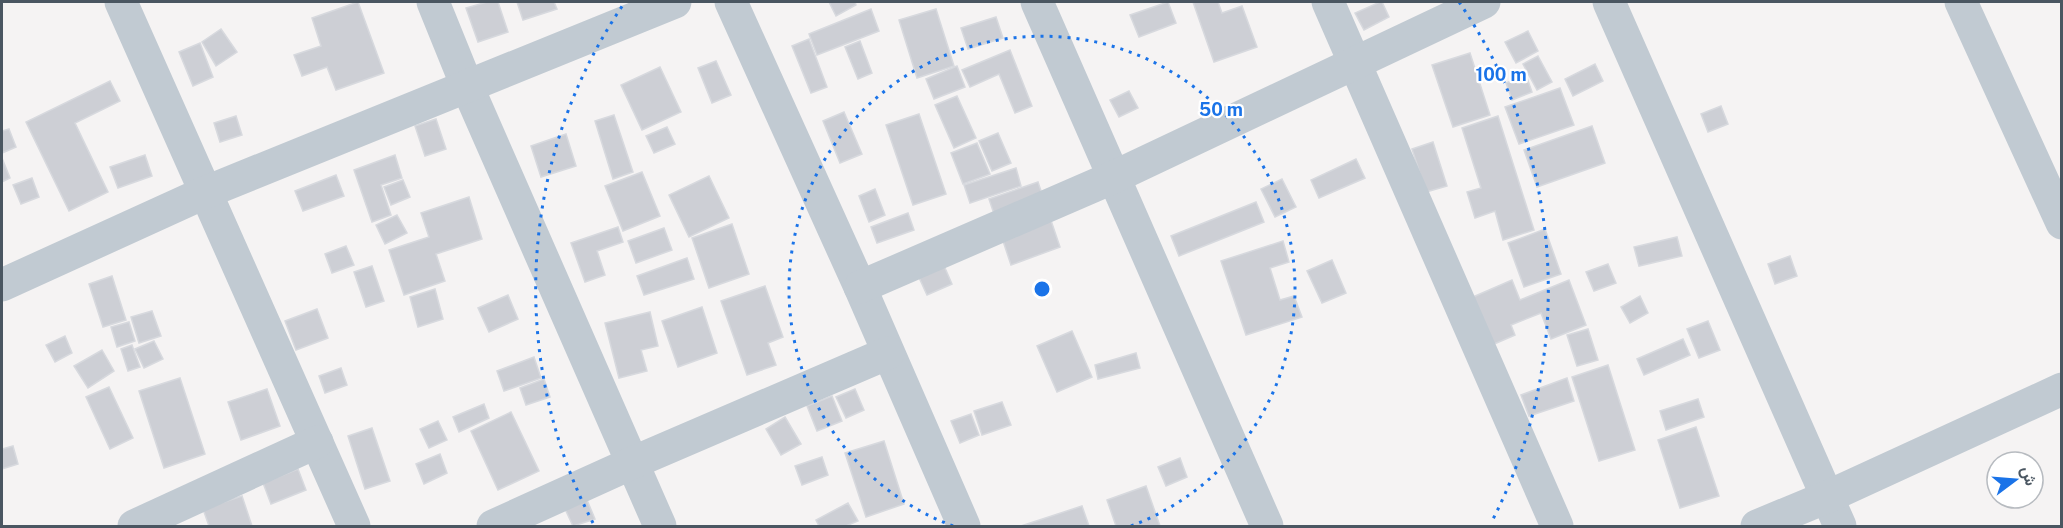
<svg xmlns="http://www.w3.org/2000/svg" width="2063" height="528" viewBox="0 0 2063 528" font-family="'Public Sans',Vazirmatn,sans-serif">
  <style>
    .building { fill: #cdcfd5; stroke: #d7d9de; stroke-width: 1.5 }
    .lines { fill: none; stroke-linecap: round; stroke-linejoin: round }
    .street { stroke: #c1cad2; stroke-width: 33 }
    .ring { fill: none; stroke: #1a73e8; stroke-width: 3; stroke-dasharray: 3 6 }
    .centre { fill: #1a73e8; stroke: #fff; stroke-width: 3 }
    .ring-label { font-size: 18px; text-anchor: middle; font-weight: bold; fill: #1a73e8; stroke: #fff; stroke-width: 4.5; stroke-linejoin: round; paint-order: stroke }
  </style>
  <rect width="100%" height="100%" fill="#f5f3f3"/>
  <g class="building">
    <path d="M358,2L384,73L336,90L327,67L302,76L294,55L321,46L312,18Z"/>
    <path d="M487,2H498L508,32L478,42L466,8Z"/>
    <path d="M517,2H554L557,9L523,20Z"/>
    <path d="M829,2H855L856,5L836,16Z"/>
    <path d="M1168,2L1176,23L1139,37L1130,15Z"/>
    <path d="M1193,2H1218L1222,13L1242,6L1257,47L1214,62Z"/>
    <path d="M1380,2H1382L1389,17L1364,30L1355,13Z"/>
    <path d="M871,9L879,31L817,55L809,34Z"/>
    <path d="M936,9L954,66L917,78L899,20Z"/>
    <path d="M996,17L1003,38L968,49L961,28Z"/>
    <path d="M221,29L237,52L216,66L202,42Z"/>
    <path d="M1528,31L1538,51L1516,63L1505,42Z"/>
    <path d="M809,39L827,87L811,93L792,46Z"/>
    <path d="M860,41L872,73L858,79L845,47Z"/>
    <path d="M200,43L213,77L193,86L179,52Z"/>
    <path d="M1010,50L1032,106L1015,113L999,74L970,87L962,70Z"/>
    <path d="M1470,53L1490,115L1453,127L1432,65Z"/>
    <path d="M1538,56L1552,82L1537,90L1523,64Z"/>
    <path d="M716,61L731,95L712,103L698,68Z"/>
    <path d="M1595,64L1603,81L1573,96L1565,79Z"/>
    <path d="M957,66L965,87L934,99L926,79Z"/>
    <path d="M660,67L681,112L642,130L621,85Z"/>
    <path d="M1526,75L1532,92L1512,100L1506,83Z"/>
    <path d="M110,81L120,101L75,123L108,192L69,211L26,122Z"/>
    <path d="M1560,88L1574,125L1519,144L1505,107Z"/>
    <path d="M1129,91L1138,108L1119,117L1110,100Z"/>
    <path d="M957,96L976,138L954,148L935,105Z"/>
    <path d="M1721,106L1728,124L1708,132L1701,114Z"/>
    <path d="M844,112L862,154L840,163L823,121Z"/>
    <path d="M919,114L946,194L913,205L886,125Z"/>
    <path d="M614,115L633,172L613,179L595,121Z"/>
    <path d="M236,116L242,135L220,142L214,123Z"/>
    <path d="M1498,116L1534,230L1503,240L1495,211L1475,218L1467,192L1481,188L1462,128Z"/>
    <path d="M436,119L446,149L425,156L415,126Z"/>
    <path d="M1592,126L1605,163L1537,187L1524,150Z"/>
    <path d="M667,127L675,144L654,153L646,136Z"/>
    <path d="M9,129L16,147L2,153V131Z"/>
    <path d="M998,133L1011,163L992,171L979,141Z"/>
    <path d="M566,134L576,166L541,177L531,146Z"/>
    <path d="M1433,142L1447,186L1426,192L1412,149Z"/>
    <path d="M977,143L990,174L963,184L951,153Z"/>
    <path d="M145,155L152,176L118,188L110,167Z"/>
    <path d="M395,155L402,178L381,185L391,215L372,222L354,170Z"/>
    <path d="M2,158L10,178L2,182Z"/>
    <path d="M1356,159L1365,178L1319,198L1311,180Z"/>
    <path d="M1016,168L1021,186L970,203L964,185Z"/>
    <path d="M642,172L660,216L623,231L605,186Z"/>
    <path d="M336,175L344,196L303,211L295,191Z"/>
    <path d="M709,176L729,218L689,237L669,195Z"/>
    <path d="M32,178L39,197L21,204L13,185Z"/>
    <path d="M1282,179L1296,207L1275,217L1261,189Z"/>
    <path d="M403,180L410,197L391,205L384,187Z"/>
    <path d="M1038,182L1060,247L1011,265L989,199Z"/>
    <path d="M875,189L885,215L869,222L859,196Z"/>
    <path d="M469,197L482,239L436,254L445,281L404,295L389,250L429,237L421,213Z"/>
    <path d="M1256,202L1264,222L1179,256L1171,236Z"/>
    <path d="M908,213L914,230L877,243L871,227Z"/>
    <path d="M397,215L407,233L385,244L376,225Z"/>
    <path d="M732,224L749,274L709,288L692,238Z"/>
    <path d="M618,227L623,242L597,251L605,275L585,282L571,243Z"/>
    <path d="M664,228L672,250L636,263L628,241Z"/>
    <path d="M1545,229L1561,274L1524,287L1508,243Z"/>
    <path d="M1677,237L1682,256L1639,266L1634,247Z"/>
    <path d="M1283,241L1289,262L1270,268L1280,300L1294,296L1302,317L1246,335L1221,261Z"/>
    <path d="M346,246L354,265L332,273L325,254Z"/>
    <path d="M1790,256L1797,276L1775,284L1768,264Z"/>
    <path d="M687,258L694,279L644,295L637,276Z"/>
    <path d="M1332,260L1346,293L1322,303L1307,271Z"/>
    <path d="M942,261L952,284L927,295L917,273Z"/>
    <path d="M1608,264L1616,283L1594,291L1586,272Z"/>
    <path d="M372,266L384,301L366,307L354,272Z"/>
    <path d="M112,276L126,320L103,327L89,284Z"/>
    <path d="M1512,280L1520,300L1569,280L1586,325L1551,339L1541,313L1511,325L1515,335L1492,345L1473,297Z"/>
    <path d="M765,286L783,337L768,343L776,365L747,375L721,301Z"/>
    <path d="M435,289L443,319L418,327L410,297Z"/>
    <path d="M508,295L518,319L489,332L478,308Z"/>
    <path d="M1640,296L1648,313L1630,323L1621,307Z"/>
    <path d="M702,307L717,353L678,367L662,321Z"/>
    <path d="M317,309L328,338L296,350L285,321Z"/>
    <path d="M152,311L161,336L139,343L131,317Z"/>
    <path d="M650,312L658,346L641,350L647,371L619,378L605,323Z"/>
    <path d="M1708,321L1720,350L1699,358L1687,329Z"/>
    <path d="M129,322L135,341L117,347L111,327Z"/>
    <path d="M1588,329L1598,360L1577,366L1567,335Z"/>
    <path d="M1072,331L1092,377L1057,392L1037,346Z"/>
    <path d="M65,336L72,353L55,362L46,345Z"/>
    <path d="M1683,339L1690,355L1644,375L1637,359Z"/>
    <path d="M154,341L163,359L144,368L135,349Z"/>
    <path d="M132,345L140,367L128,371L121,349Z"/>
    <path d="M102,350L114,371L88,388L74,366Z"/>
    <path d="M1136,353L1140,368L1098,379L1095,365Z"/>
    <path d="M534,357L541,378L504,391L497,371Z"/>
    <path d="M1608,365L1635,450L1599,461L1572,377Z"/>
    <path d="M341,368L347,385L325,393L319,376Z"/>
    <path d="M180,378L205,454L164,468L139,391Z"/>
    <path d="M1567,378L1574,401L1529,416L1521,395Z"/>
    <path d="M544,379L550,397L526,405L520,388Z"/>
    <path d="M109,387L133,438L110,449L86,397Z"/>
    <path d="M267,389L280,426L241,440L228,402Z"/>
    <path d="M855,389L864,410L846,418L836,397Z"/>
    <path d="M832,396L842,421L817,431L807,406Z"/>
    <path d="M1698,399L1704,417L1666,430L1660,411Z"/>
    <path d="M1002,402L1011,425L982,435L974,411Z"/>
    <path d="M484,404L489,418L459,432L453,417Z"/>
    <path d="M511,412L539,471L498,490L471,431Z"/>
    <path d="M971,414L979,435L960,443L951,421Z"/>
    <path d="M785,417L801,444L781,455L766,429Z"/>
    <path d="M438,421L447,440L429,448L420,429Z"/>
    <path d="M1696,427L1719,496L1680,508L1658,440Z"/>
    <path d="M372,428L390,481L365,489L348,436Z"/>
    <path d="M884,441L904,504L866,517L845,453Z"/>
    <path d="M13,446L18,464L2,469V449Z"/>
    <path d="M440,454L447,473L424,484L416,464Z"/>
    <path d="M822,457L828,475L802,485L795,466Z"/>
    <path d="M1180,458L1187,477L1166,486L1158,467Z"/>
    <path d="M298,469L306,490L271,504L263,483Z"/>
    <path d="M1146,486L1160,526H1116L1107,500Z"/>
    <path d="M242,496L252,526H209L203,509Z"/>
    <path d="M587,500L595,519L573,526L565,509Z"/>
    <path d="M848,503L858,521L846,526H819L816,520Z"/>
    <path d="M1082,506L1089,526H1021Z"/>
  </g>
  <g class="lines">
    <g class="street">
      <path d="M121,2L354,526"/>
      <path d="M433,2L467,86L660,526"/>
      <path d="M731,2L860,287L964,526"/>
      <path d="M1037,2L1267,526"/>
      <path d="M1328,2L1557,526"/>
      <path d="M1609,2L1840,526"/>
      <path d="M1961,2L2062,223"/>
      <path d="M2,285L204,193L675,2"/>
      <path d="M860,287L1114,177L1484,2"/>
      <path d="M134,526L317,442"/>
      <path d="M493,526L632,463L888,353"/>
      <path d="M1757,526L1827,497L2062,389"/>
    </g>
  </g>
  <g class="ring">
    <path d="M953 526A253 253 0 1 1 1131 526"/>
    <path d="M593 523A506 506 0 0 1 625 2M1459 2A506 506 0 0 1 1491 523"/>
  </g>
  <circle cx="1042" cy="289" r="9" class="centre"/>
  <g class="ring-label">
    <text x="1501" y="81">100 m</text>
    <text x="1221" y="116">50 m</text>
  </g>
  <rect width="2063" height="528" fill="none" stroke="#4a5661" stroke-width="6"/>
  <g transform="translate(2015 480) rotate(74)"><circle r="28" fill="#ffffff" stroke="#b7bbc0" stroke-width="1.5"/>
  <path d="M0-4.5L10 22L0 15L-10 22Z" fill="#1a73e8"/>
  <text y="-9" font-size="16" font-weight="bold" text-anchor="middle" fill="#4a5661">ش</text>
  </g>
</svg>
